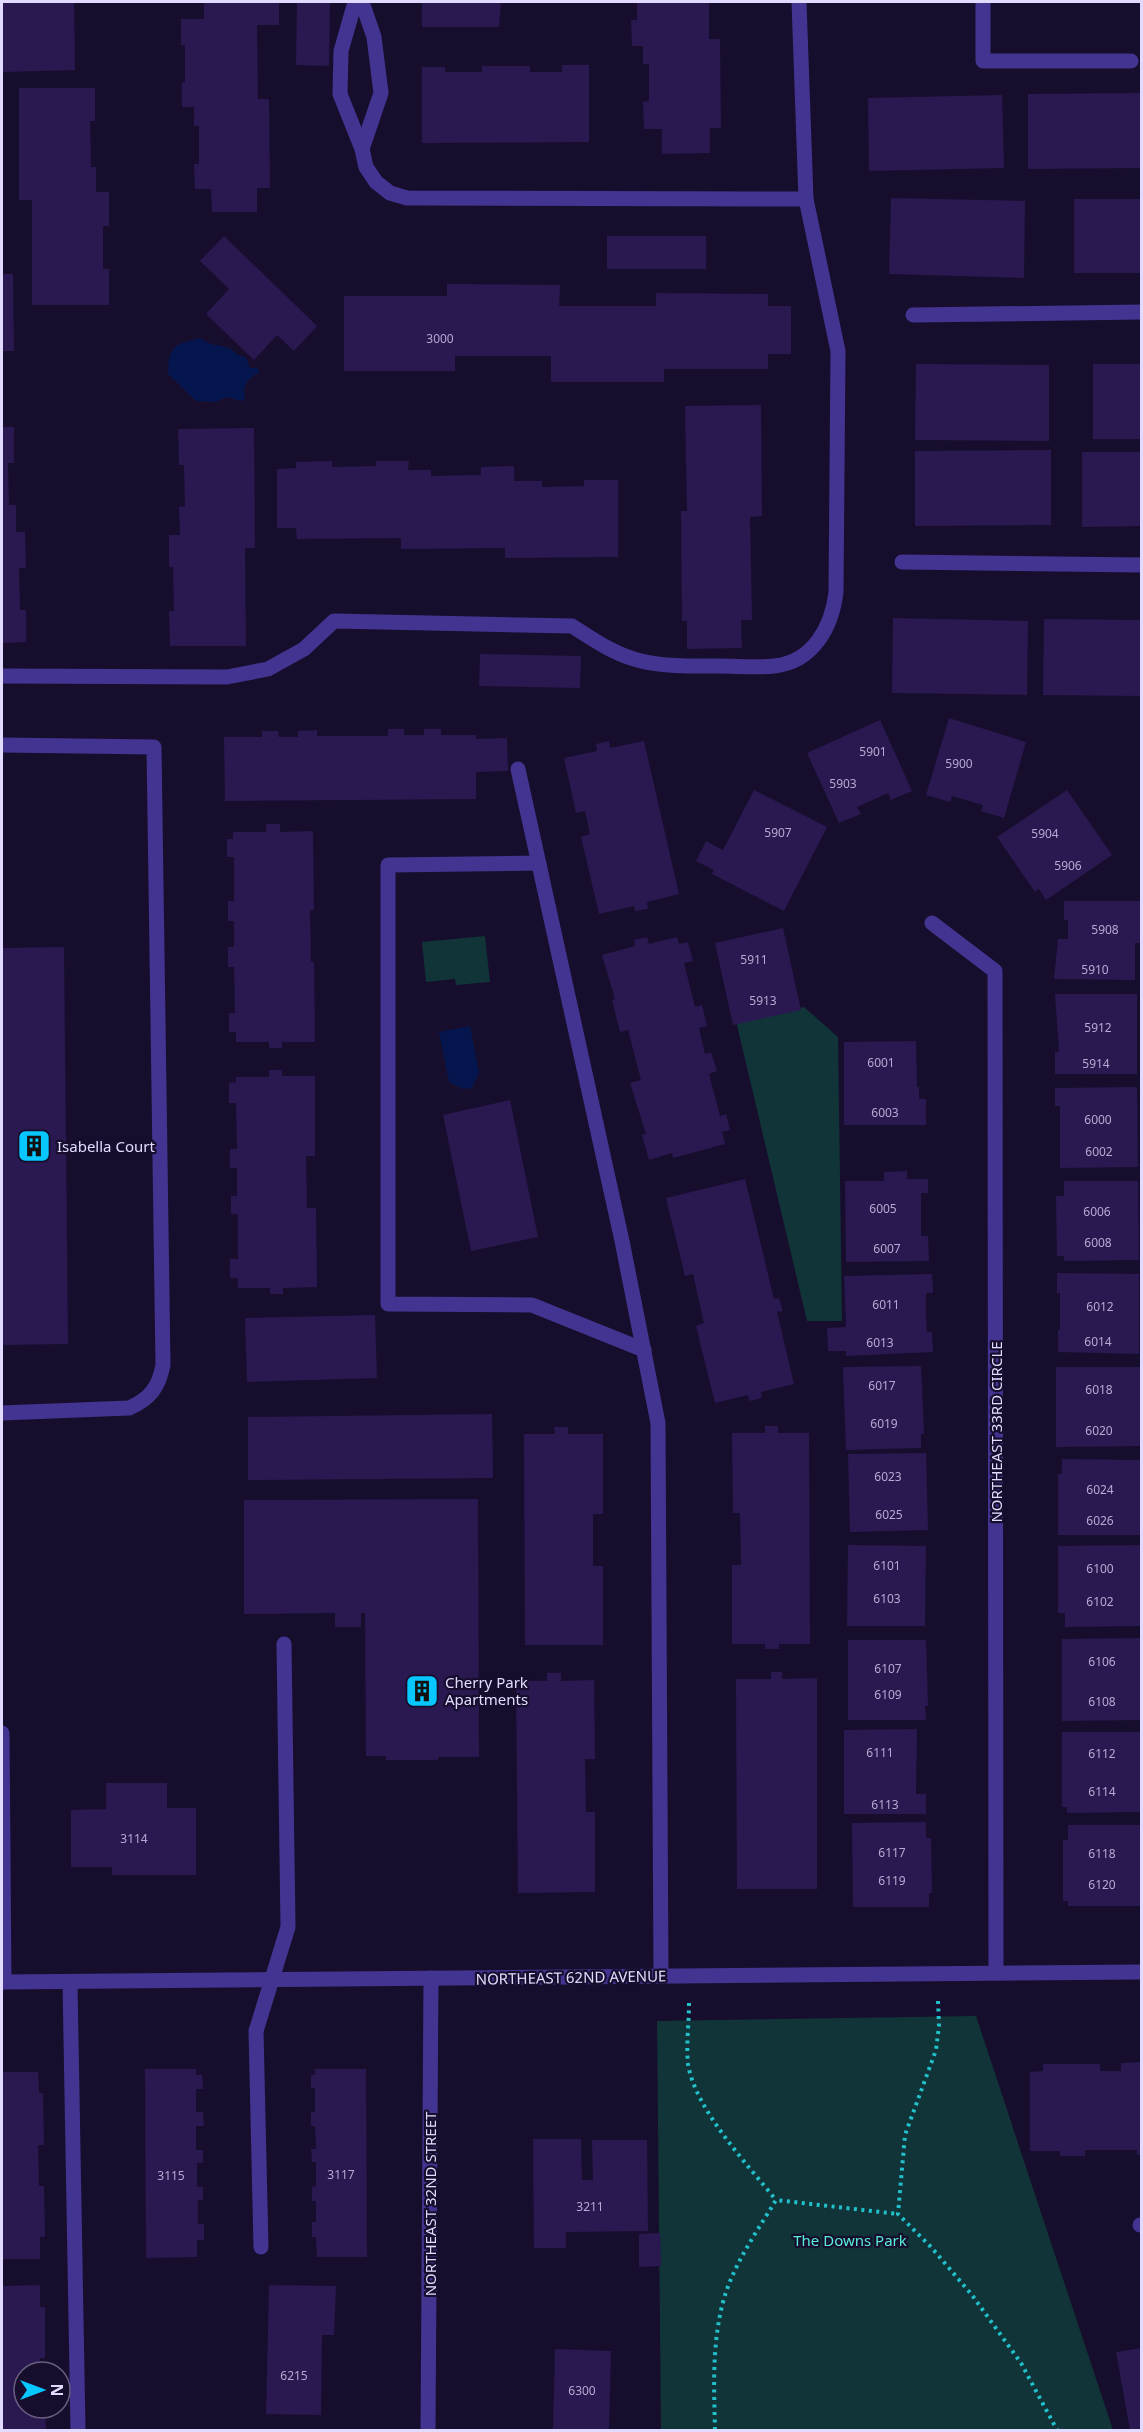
<svg xmlns="http://www.w3.org/2000/svg" width="1143" height="2432" viewBox="0 0 1143 2432" font-family="'Noto Sans',sans-serif">
  <style>
    .green { fill: #103438 }
    .water { fill: #05164f }
    .building { fill: #2a1850 }
    .lines { fill: none; stroke-linecap: round; stroke-linejoin: round }
    .path { stroke: #22c0cb; stroke-width: 4; stroke-dasharray: 3 4.5; stroke-linecap: butt }
    .service { stroke: #433491; stroke-width: 15 }
    .minor { stroke: #433491; stroke-width: 15 }
    .labels { text-anchor: middle; dominant-baseline: central; stroke-width: 4.5; stroke-linejoin: round; paint-order: stroke }
    .number-label { font-size: 12px; fill: #b5aad3 }
    .poi-label { font-size: 15px; fill: #e3daff; stroke: #170e2d; text-anchor: start }
    .street-label { font-size: 15px; fill: #e3daff; stroke: #170e2d }
    .park-label { font-size: 15px; fill: #58eddb; stroke: #170e2d }
  </style>
  <rect width="100%" height="100%" fill="#170e2d"/>
  <g class="green">
    <path d="M485,936L490,982L456,985L455,979L426,982L422,942Z"/>
    <path d="M804,1007L838,1037L842,1321H807L736,1021Z"/>
    <path d="M976,2016L1113,2430H661L657,2021Z"/>
  </g>
  <g class="water">
    <path d="M200,338C214,348 216,343 228,348C236,351 237,357 246,357L250,368H258L259,372C247,380 242,385 245,399L241,401L227,397L215,402L196,401L168,374C169,345 174,345 200,338Z"/>
    <path d="M470,1026L479,1073L472,1088L463,1089L449,1082L439,1032Z"/>
  </g>
  <g class="building">
    <path d="M2,2H74L75,70L2,72Z"/>
    <path d="M204,2H279V25H257L258,99H269L270,188H257V212H212L211,189H195L194,164H199V126H194V107H182V83L185,82V45H181V19H204Z"/>
    <path d="M297,2H330L329,66L296,65Z"/>
    <path d="M422,2H501L499,27H422Z"/>
    <path d="M637,2H709V39H720L721,128H710V153L662,154V129H644L643,102L649,101V64H643V46H632L631,20H637Z"/>
    <path d="M562,65H589V142L422,143V67H445V72H482V66H530V72H562Z"/>
    <path d="M19,88H95V121H90L91,167H96V192H109V226H103V269H109V305H32V200H19Z"/>
    <path d="M1142,93V168L1028,169V94Z"/>
    <path d="M1002,95L1004,168L869,171L868,98Z"/>
    <path d="M891,198L1025,201L1024,278L889,274Z"/>
    <rect x="1074" y="199" width="68" height="74"/>
    <path d="M224,236L317,326L294,351L277,335L254,360L206,314L229,289L200,261Z"/>
    <rect x="607" y="236" width="99" height="33"/>
    <path d="M2,274H13L14,351H2Z"/>
    <path d="M447,284L560,285L559,306H656V293L768,294V306H791V354H768V369H664V382H551V356H455V371H344V296H447Z"/>
    <path d="M916,364L1049,365V441L915,440Z"/>
    <rect x="1093" y="364" width="49" height="75"/>
    <path d="M761,405L762,516L750,517L752,620H741L742,648L687,649V621H682L681,511H687L685,406Z"/>
    <path d="M2,427H14V463H8L9,505H16V532H25L26,568H19L20,610H26V642L2,643Z"/>
    <path d="M254,428L255,548H245L246,646H170L169,611H174L173,567H169V535H180L179,507L185,506L184,465H179L178,429Z"/>
    <path d="M1051,450V525L915,526V451Z"/>
    <path d="M1082,452H1142V526L1082,527Z"/>
    <path d="M332,461V467L376,466V461H409L408,470H431V476L481,475V467L514,466V481H542V487L584,486V480H618V557L505,558V548L401,549V538L297,539L296,528H277V469L296,468V462Z"/>
    <path d="M893,618L1028,621L1027,695L892,693Z"/>
    <path d="M1044,619L1142,620V696L1043,695Z"/>
    <path d="M480,654L581,656L580,688L479,686Z"/>
    <path d="M949,718L1026,742L1004,818L981,811L983,805L952,796L950,802L926,795Z"/>
    <path d="M880,720L912,791L891,800L888,793L857,807L861,814L839,823L807,753Z"/>
    <path d="M388,729H404V735H424V729H441V735H476V739L507,738L508,771L476,772V799L225,801L224,737H262V731H278L279,737H298V731L317,730V736H388Z"/>
    <path d="M609,741L610,748L644,741L679,894L647,902L648,909L635,911L634,906L599,914L581,837L590,834L585,811L576,813L564,758L597,751L596,744Z"/>
    <path d="M754,790L827,827L784,911L712,874L714,870L696,861L706,841L723,850Z"/>
    <path d="M1067,790L1112,855L1046,900L1039,889L1035,892L997,837Z"/>
    <path d="M266,824H280V832L313,831L314,910H310L311,962H314L315,1042H282V1048H269V1042H236V1032H229V1013H235L234,967H228V947H234V921H228V901H234V857H227V839H233V832H266Z"/>
    <path d="M1064,901H1142V943H1135V980L1054,979L1058,939H1068V920H1064Z"/>
    <path d="M783,928L801,1010L733,1025L715,943Z"/>
    <path d="M647,937L649,944L677,937L679,944L688,942L693,961L684,963L695,1007L702,1005L707,1026L699,1028L705,1054L711,1052L717,1071L709,1074L720,1116L726,1114L730,1130L722,1132L725,1144L673,1158L672,1153L649,1160L642,1135L646,1134L630,1083L641,1080L628,1030L620,1032L612,1000L615,999L602,955L635,946L634,940Z"/>
    <path d="M64,947L68,1344L2,1345V948Z"/>
    <path d="M1055,994H1137V1074H1055V1052H1059Z"/>
    <path d="M916,1041L917,1087H919V1099H926V1125H844V1042Z"/>
    <path d="M269,1070H282V1076H315V1156H306L307,1208H316L317,1287L283,1288V1294H270V1288H238V1278H230V1259H238V1214H231V1196H237V1168H230V1149H237L236,1103H229V1083L236,1082V1077H269Z"/>
    <path d="M1137,1087L1138,1167L1060,1168V1106H1055V1088Z"/>
    <path d="M510,1100L538,1237L471,1251L443,1115Z"/>
    <path d="M907,1171V1179H928V1193H921V1236H928L929,1261L846,1262L845,1181H884V1172Z"/>
    <path d="M745,1179L774,1299L779,1298L783,1311L777,1312L794,1384L761,1392L762,1398L749,1401L748,1395L715,1403L696,1326L704,1323L693,1274L685,1276L666,1198Z"/>
    <path d="M1064,1181H1138L1139,1260L1064,1261V1256H1057L1056,1196H1064Z"/>
    <path d="M1057,1273L1139,1274V1354L1058,1352V1330H1060V1293H1057Z"/>
    <path d="M932,1274L933,1293H926V1316L927,1332H932L933,1352L846,1356V1351H828L827,1328L846,1327L844,1276Z"/>
    <path d="M375,1315L377,1378L247,1382L245,1318Z"/>
    <path d="M921,1366L924,1434H921V1448L846,1450L843,1367Z"/>
    <path d="M1056,1367H1142V1446L1056,1447Z"/>
    <path d="M492,1414L493,1478L248,1480V1417Z"/>
    <path d="M765,1426H778V1433H809L810,1644H779V1649H765V1644H732V1565H741L740,1513H733L732,1433H765Z"/>
    <path d="M554,1427H568V1434H603V1514H593V1566H603V1645H525L524,1434H555Z"/>
    <path d="M926,1453L928,1530L850,1532L848,1454Z"/>
    <path d="M1062,1459L1142,1460V1535H1058V1474H1062Z"/>
    <path d="M478,1499L479,1757H438V1760H386V1756H366L365,1613H361V1627H335V1613L244,1614V1500Z"/>
    <path d="M848,1545L926,1546L925,1626H847Z"/>
    <path d="M1142,1545V1626L1065,1627V1613H1058V1546Z"/>
    <path d="M1142,1638V1720L1062,1721V1639Z"/>
    <path d="M848,1640H926L928,1706H925L926,1720H848Z"/>
    <path d="M771,1672H782V1679L817,1678V1889H737L736,1679H771Z"/>
    <path d="M547,1673H561V1681L594,1680L595,1759H585L586,1812H595V1892L518,1893L516,1681H547Z"/>
    <path d="M917,1729L916,1794H926V1814H844V1730Z"/>
    <path d="M1062,1732H1142V1812L1067,1813V1807H1062Z"/>
    <path d="M106,1783H167V1808H196V1875H112V1867H71V1810L106,1809Z"/>
    <path d="M926,1822V1838H931L932,1893H929V1907H853L852,1823Z"/>
    <path d="M1068,1825H1142V1906H1068V1901H1063V1840H1068Z"/>
    <path d="M1142,2062V2155H1137V2150H1085V2156H1060V2151H1030V2072L1043,2071V2064H1100V2071H1121V2063Z"/>
    <path d="M145,2069H196V2075H202L203,2089H196V2112H203L204,2126H196V2150H203V2163H197V2187H203V2200H198V2224H204V2240H197V2257L146,2258Z"/>
    <path d="M315,2069H366L367,2257H317L316,2237H312V2222H316V2201H312V2187L316,2186V2162H312L311,2149H316L315,2126H311V2112H315V2088H311V2075H315Z"/>
    <path d="M2,2072H38L39,2093H43L44,2145H38L39,2186H44L45,2237H40V2259H2Z"/>
    <path d="M533,2139H581L582,2180H593L592,2140H647L648,2231L566,2232V2248H534Z"/>
    <path d="M660,2233L661,2266L639,2267V2234Z"/>
    <path d="M40,2285V2307H45V2358H40V2372H24V2408H45L46,2430H2V2286Z"/>
    <path d="M269,2285L336,2286L334,2335H322L321,2415L266,2414Z"/>
    <path d="M1142,2348V2429L1130,2430L1116,2352Z"/>
    <path d="M555,2349L611,2351L609,2430H553Z"/>
  </g>
  <g class="lines">
    <g class="path">
      <path d="M938,2001L939,2026L936,2050L905,2135L898,2214L931,2247L972,2295L1021,2363L1057,2430"/>
      <path d="M689,2003C689,2023 686,2045 688,2064C695,2109 747,2164 776,2200"/>
      <path d="M715,2430C714,2389 712,2347 722,2306C731,2268 756,2233 776,2200L898,2214"/>
    </g>
    <g class="service">
      <path d="M355,2L341,51L340,94L362,149"/>
      <path d="M362,2L374,37L381,93L362,149L366,167L376,182L390,193L407,198L806,199"/>
      <path d="M983,2V61H1131"/>
      <path d="M913,315L1142,312"/>
      <path d="M902,562L1142,565"/>
      <path d="M2,676L227,677L268,669L304,649L334,621L572,626C594,640 615,655 641,661C666,667 694,666 719,666C737,666 756,668 774,666C813,662 832,627 836,592L838,351L806,199L799,2"/>
      <path d="M2,745L154,747L163,1365C159,1387 150,1399 129,1408L2,1413"/>
      <path d="M518,769L622,1241L658,1423L661,1976"/>
      <path d="M539,863L388,865V1304L532,1305L644,1350"/>
      <path d="M2,1733L4,1982"/>
      <path d="M70,1982L78,2430"/>
      <path d="M1140,2225H1142"/>
      <path d="M261,2247L256,2031L288,1927L284,1644"/>
    </g>
    <g class="minor">
      <path d="M932,923L995,971L996,1973"/>
      <path d="M2,1982L1142,1972"/>
      <path d="M428,2430L431,1978"/>
    </g>
  </g>
  <defs>
    <symbol id="building-square" viewBox="-11 -11 22 22"><rect x="-9" y="-9" width="18" height="18" rx="4" fill="#06c7ff" stroke="#170e2d"/><path d="M-4-6H4V6H1V3H-1V6H-4ZM-2.5-4.3h1.7v1.8h-1.7ZM.8-4.3h1.7v1.8H.8ZM-2.5-1h1.7V.8h-1.7ZM.8-1h1.7V.8H.8Z" fill="#111"/></symbol>
  </defs>
  <g fill-rule="evenodd">
    <use href="#building-square" x="15" y="1127" width="38" height="38"/>
    <use href="#building-square" x="403" y="1672" width="38" height="38"/>
  </g>
  <g class="labels">
    <g class="number-label">
      <text x="440" y="338">3000</text>
      <text x="873" y="751">5901</text>
      <text x="959" y="763">5900</text>
      <text x="843" y="783">5903</text>
      <text x="778" y="832">5907</text>
      <text x="1045" y="833">5904</text>
      <text x="1068" y="865">5906</text>
      <text x="1105" y="929">5908</text>
      <text x="754" y="959">5911</text>
      <text x="1095" y="969">5910</text>
      <text x="763" y="1000">5913</text>
      <text x="1098" y="1027">5912</text>
      <text x="881" y="1062">6001</text>
      <text x="1096" y="1063">5914</text>
      <text x="885" y="1112">6003</text>
      <text x="1098" y="1119">6000</text>
      <text x="1099" y="1151">6002</text>
      <text x="883" y="1208">6005</text>
      <text x="1097" y="1211">6006</text>
      <text x="1098" y="1242">6008</text>
      <text x="887" y="1248">6007</text>
      <text x="886" y="1304">6011</text>
      <text x="1100" y="1306">6012</text>
      <text x="1098" y="1341">6014</text>
      <text x="880" y="1342">6013</text>
      <text x="882" y="1385">6017</text>
      <text x="1099" y="1389">6018</text>
      <text x="884" y="1423">6019</text>
      <text x="1099" y="1430">6020</text>
      <text x="888" y="1476">6023</text>
      <text x="1100" y="1489">6024</text>
      <text x="889" y="1514">6025</text>
      <text x="1100" y="1520">6026</text>
      <text x="887" y="1565">6101</text>
      <text x="1100" y="1568">6100</text>
      <text x="887" y="1598">6103</text>
      <text x="1100" y="1601">6102</text>
      <text x="1102" y="1661">6106</text>
      <text x="888" y="1668">6107</text>
      <text x="888" y="1694">6109</text>
      <text x="1102" y="1701">6108</text>
      <text x="880" y="1752">6111</text>
      <text x="1102" y="1753">6112</text>
      <text x="1102" y="1791">6114</text>
      <text x="885" y="1804">6113</text>
      <text x="134" y="1838">3114</text>
      <text x="892" y="1852">6117</text>
      <text x="1102" y="1853">6118</text>
      <text x="892" y="1880">6119</text>
      <text x="1102" y="1884">6120</text>
      <text x="341" y="2174">3117</text>
      <text x="171" y="2175">3115</text>
      <text x="590" y="2206">3211</text>
      <text x="294" y="2375">6215</text>
      <text x="582" y="2390">6300</text>
    </g>
    <g class="poi-label">
      <text x="57" y="1146">Isabella Court</text>
      <text x="445" y="1682">Cherry Park<tspan x="445" dy="17">Apartments</tspan></text>
    </g>
    <g class="street-label">
      <text transform="translate(996 1432) rotate(-90)">NORTHEAST 33RD CIRCLE</text>
      <text transform="translate(571 1977) rotate(-1)">NORTHEAST 62ND AVENUE</text>
      <text transform="translate(430 2204) rotate(-90)">NORTHEAST 32ND STREET</text>
    </g>
    <g class="park-label">
      <text x="850" y="2240">The Downs Park</text>
    </g>
  </g>
  <rect width="1143" height="2432" fill="none" stroke="#e3daff" stroke-width="6"/>
  <g transform="translate(42 2390) rotate(90)"><circle r="28" fill="#170e2d" stroke="#696081" stroke-width="1.5"/>
  <path d="M0-4.5L10 22L0 15L-10 22Z" fill="#06c7ff"/>
  <text y="-9" font-size="16" font-weight="bold" text-anchor="middle" fill="#e3daff">N</text>
  </g>
</svg>
